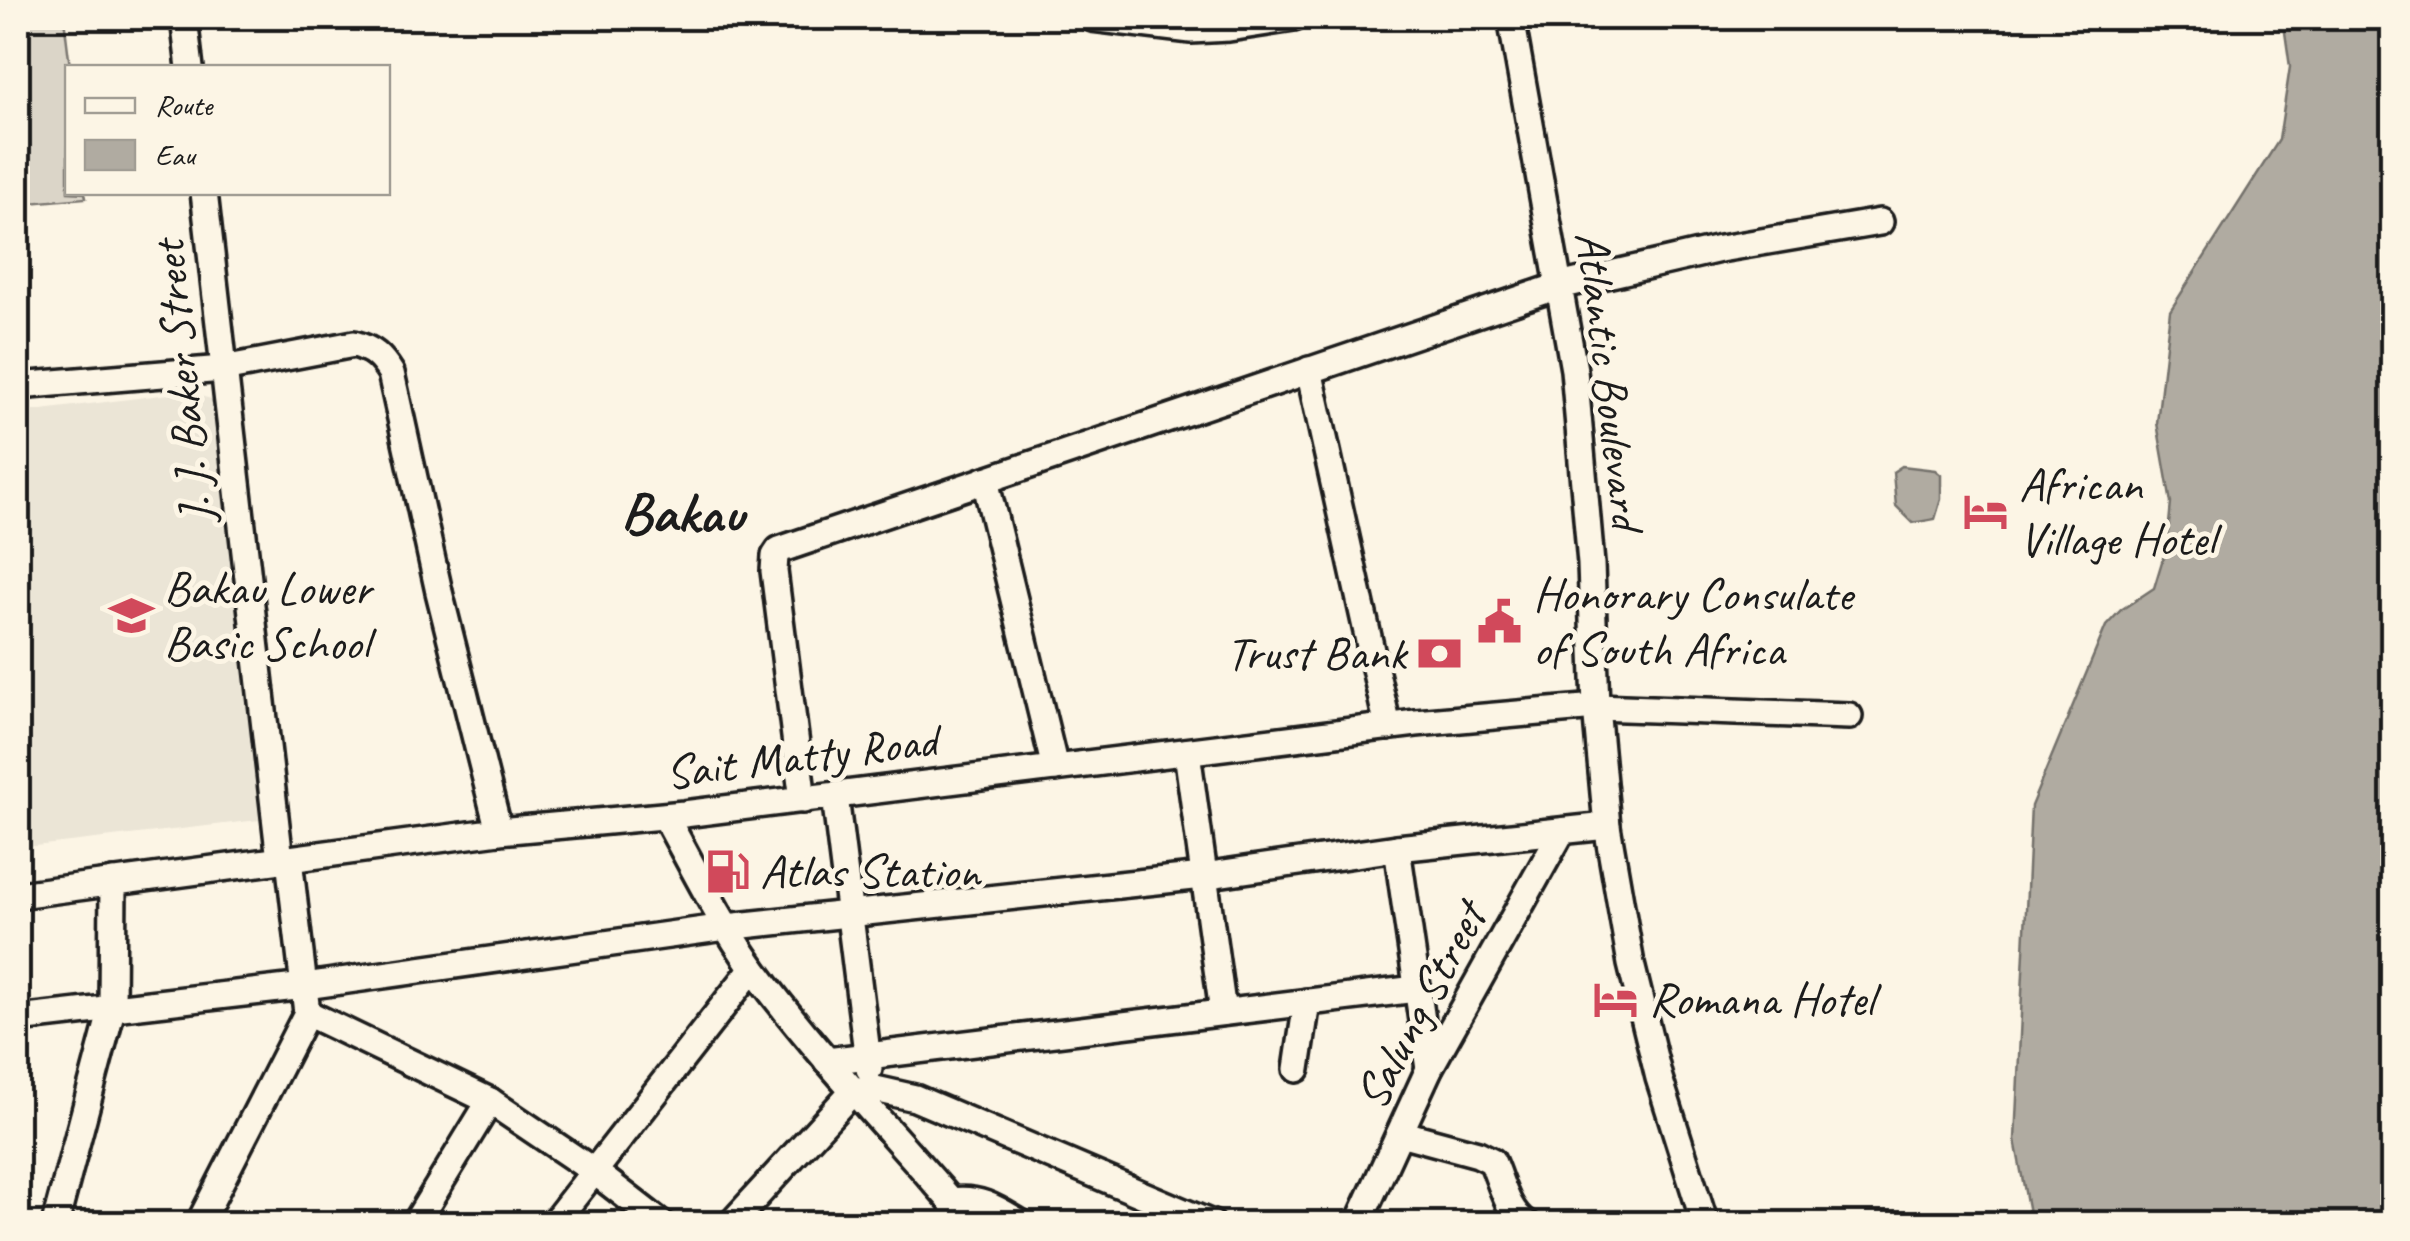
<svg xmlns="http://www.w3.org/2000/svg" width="2410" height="1241" viewBox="0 0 2410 1241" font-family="Caveat,sans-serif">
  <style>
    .built { fill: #ebe5d6 }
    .green { fill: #dbd5c8; stroke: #7c7872; stroke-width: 2.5 }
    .water { fill: #b0aba1; stroke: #75726c; stroke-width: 2.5 }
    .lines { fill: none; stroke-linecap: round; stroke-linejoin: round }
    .minor-casing { stroke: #1c1c1c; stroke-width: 32 }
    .minor { stroke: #fcf5e5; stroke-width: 25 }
    .labels { text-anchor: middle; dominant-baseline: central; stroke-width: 10; stroke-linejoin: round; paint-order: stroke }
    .street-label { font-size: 48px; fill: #1c1c1c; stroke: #fcf5e5 }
    .poi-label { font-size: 48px; fill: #1c1c1c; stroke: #fcf5e5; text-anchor: start }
    .district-label { font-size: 58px; font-weight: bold; fill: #1c1c1c; stroke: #fcf5e5 }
  </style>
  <rect width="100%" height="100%" fill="#fcf5e5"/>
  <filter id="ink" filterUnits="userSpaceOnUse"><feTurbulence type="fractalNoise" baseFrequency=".01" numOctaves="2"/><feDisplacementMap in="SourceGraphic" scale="20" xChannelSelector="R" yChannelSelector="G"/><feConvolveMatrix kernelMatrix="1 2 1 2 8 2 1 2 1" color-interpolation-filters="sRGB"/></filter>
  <g filter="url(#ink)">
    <path class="built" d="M185,392L219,401L268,819L18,848V413Z"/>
    <path class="green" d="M18,18H64L70,67L68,68V192L85,193L86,198L18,204Z"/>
    <g class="water">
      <path d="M2283,18H2392V1223H2031L2015,1140L2031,806L2106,626L2121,610L2154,588L2167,545L2171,503L2157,423L2170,311L2279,140L2290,67Z"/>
      <path d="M1902,466L1935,470L1941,475V499L1935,519L1913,523L1896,506L1893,472Z"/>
    </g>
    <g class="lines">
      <defs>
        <g id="minor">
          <path d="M184,18L190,68"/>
          <path d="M1092,18L1191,30L1229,28L1294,18"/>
          <path d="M1511,18L1574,370L1591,564L1596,707L1607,826L1631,964L1659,1078L1705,1224"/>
          <path d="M204,192L280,860"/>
          <path d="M1309,370L1388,727"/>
          <path d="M18,386L223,369L354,344C373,349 381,357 391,373L439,592L499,831"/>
          <path d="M985,480L1055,768"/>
          <path d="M1187,752L1223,1012"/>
          <path d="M835,796L869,1069"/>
          <path d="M803,800L774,571L775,556L779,550L1559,286L1720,249L1880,222"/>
          <path d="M665,816C693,867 719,920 753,968C819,1058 898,1138 971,1224"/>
          <path d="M1397,848L1429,1069"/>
          <path d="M18,895L499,831L684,814L1416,723L1596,707L1849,716"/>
          <path d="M307,1013L490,1101L595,1172L662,1224"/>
          <path d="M18,1019L305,986L726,927L1203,876L1397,848L1607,826"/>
          <path d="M827,1061L1416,989"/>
          <path d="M1297,1069L1307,1002"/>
          <path d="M1400,1133L1478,1154L1492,1161C1501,1181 1507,1212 1527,1224"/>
          <path d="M951,1201C981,1197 997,1209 1022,1224"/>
          <path d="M55,1224L112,1009L113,882"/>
          <path d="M199,1224L307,1013L289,859"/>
          <path d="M415,1224L490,1101"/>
          <path d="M553,1224L753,968"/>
          <path d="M731,1224L853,1091L871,1088L915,1098L1212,1224"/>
          <path d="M1358,1224L1429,1069L1562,831"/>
        </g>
      </defs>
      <use href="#minor" class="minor-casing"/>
      <use href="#minor" class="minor"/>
    </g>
  </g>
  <defs>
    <symbol id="hotel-bare" viewBox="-9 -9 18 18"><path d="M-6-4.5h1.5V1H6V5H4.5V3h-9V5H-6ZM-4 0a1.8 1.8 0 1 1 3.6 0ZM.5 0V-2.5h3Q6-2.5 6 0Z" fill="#d1495b" stroke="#fcf5e5" stroke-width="2.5" paint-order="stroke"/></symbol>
    <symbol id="school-bare" viewBox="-9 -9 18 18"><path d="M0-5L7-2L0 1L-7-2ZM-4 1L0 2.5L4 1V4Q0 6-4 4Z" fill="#d1495b" stroke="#fcf5e5" stroke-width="2.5" paint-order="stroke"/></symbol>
    <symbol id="civic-bare" viewBox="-9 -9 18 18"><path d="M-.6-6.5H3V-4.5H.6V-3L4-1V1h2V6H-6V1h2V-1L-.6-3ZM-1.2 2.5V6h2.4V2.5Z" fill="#d1495b" stroke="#fcf5e5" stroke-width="2.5" paint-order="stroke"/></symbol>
    <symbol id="bank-bare" viewBox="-9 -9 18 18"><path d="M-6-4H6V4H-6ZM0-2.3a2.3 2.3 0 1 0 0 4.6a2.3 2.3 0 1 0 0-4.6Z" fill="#d1495b" stroke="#fcf5e5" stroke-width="2.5" paint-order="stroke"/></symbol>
    <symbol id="fuel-bare" viewBox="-9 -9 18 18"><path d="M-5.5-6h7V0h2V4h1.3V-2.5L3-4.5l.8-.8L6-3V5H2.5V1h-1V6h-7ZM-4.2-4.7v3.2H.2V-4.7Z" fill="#d1495b" stroke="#fcf5e5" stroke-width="2.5" paint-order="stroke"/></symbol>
  </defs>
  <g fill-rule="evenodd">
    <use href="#hotel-bare" x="1954" y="480" width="63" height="63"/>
    <use href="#school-bare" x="100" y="584" width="63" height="63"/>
    <use href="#civic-bare" x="1468" y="590" width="63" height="63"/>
    <use href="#bank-bare" x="1408" y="622" width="63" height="63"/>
    <use href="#fuel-bare" x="696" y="840" width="63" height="63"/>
    <use href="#hotel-bare" x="1584" y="968" width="63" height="63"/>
  </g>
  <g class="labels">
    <g class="street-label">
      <text transform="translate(1610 380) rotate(83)">Atlantic Boulevard</text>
      <text transform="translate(182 382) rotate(-96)">J. J. Baker Street</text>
      <text transform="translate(801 756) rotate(-7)">Sait Matty Road</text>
      <text transform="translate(1420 1006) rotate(-62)">Salung Street</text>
    </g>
    <g class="poi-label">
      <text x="2019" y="484">African<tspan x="2019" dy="55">Village Hotel</tspan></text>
      <text x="164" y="588">Bakau Lower<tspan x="164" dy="55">Basic School</tspan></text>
      <text x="1533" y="594">Honorary Consulate<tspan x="1533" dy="55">of South Africa</tspan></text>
      <text x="1406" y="653" text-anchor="end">Trust Bank</text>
      <text x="760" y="871">Atlas Station</text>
      <text x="1649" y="999">Romana Hotel</text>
    </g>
    <g class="district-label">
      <text x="682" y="512">Bakau</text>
    </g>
  </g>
  <rect width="2410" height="1241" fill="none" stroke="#fcf5e5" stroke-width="60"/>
  <rect x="30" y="30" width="2350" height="1181" fill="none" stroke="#1c1c1c" stroke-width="4" filter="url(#ink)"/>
  <rect x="65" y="65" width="325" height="130" fill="#fcf5e5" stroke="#a29e95" stroke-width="2.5"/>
  <rect x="85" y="98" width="50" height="15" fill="#fcf5e5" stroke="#a29e95" stroke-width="2.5"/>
  <text x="155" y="115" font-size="30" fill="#1c1c1c">Route</text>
  <rect x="85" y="140" width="50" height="30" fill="#b0aba1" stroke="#a29e95" stroke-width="2.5"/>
  <text x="155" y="165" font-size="30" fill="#1c1c1c">Eau</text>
</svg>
